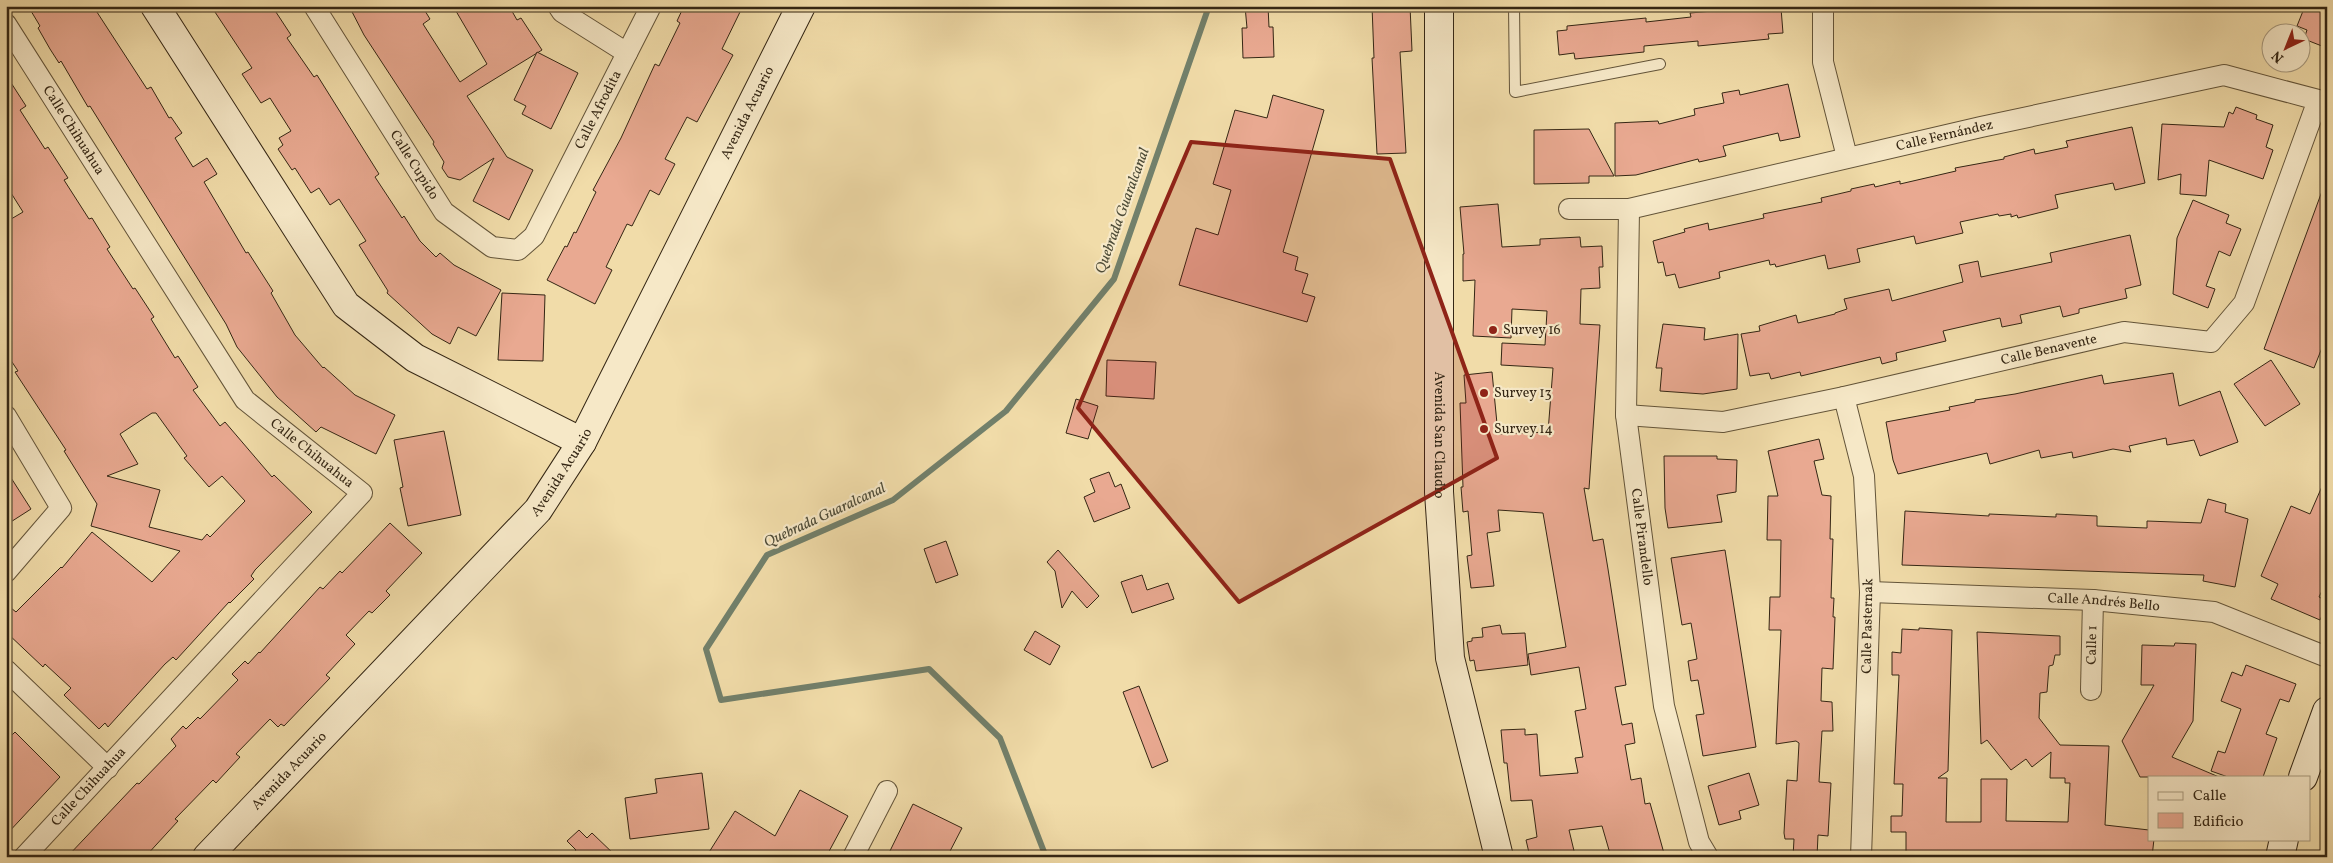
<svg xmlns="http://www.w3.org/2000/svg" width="2333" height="863" viewBox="0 0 2333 863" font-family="Vollkorn,serif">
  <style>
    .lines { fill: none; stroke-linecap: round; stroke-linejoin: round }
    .stream { stroke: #72806b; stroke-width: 6 }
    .building { fill: #e9a991; stroke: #342614; fill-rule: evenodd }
    .lane-casing { stroke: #635439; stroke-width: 12 }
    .street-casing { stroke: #635439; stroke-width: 22 }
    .secondary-casing { stroke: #342614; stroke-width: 30 }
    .lane { stroke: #f6e8c7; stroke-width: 10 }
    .street { stroke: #f6e8c7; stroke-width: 20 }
    .secondary { stroke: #f6e8c7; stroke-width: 28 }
    .marked { fill: #8f2418; fill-opacity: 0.2; stroke: #8f2418; stroke-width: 4; stroke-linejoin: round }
    .poi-dot { fill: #8f2418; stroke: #f6e8c7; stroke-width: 2 }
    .labels { text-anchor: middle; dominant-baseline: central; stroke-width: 4.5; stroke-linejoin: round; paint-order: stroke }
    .street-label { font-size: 14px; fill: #342614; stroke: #f6e8c7 }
    .poi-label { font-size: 14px; fill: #342614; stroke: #f6e8c7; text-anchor: start }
    .water-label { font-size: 15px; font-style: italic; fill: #4e4c38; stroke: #f6e8c7 }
  </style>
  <rect width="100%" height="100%" fill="#f1dca9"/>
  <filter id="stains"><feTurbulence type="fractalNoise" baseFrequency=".004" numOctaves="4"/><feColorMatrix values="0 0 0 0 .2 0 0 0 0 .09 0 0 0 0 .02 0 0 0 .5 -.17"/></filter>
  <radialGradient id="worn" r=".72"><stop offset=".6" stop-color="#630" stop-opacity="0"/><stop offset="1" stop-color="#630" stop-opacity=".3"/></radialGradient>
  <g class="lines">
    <path class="stream" d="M1046,857L1000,738L929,669L721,700L706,649L767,555L893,500L1006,411L1114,279L1209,6"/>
  </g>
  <g class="building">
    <path d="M28,6H93L147,89L151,87L169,118L171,117L182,133L175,138L193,167L207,158L217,174L204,182L246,253L248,252L273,291L271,293L295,335L323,368L324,367L355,395L395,415L376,454L321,427L316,432L277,397L237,347L226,324L90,106L88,107L61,61L59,63L50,49L38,28L40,26Z"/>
    <path d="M211,6H272L291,35L287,38L314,77L317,75L379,174L375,177L402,218L404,216L420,241L436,257L440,253L454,265L501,290L476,336L458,327L450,344L432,334L387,293L388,291L359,245L366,241L339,199L330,205L319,188L311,193L295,168L292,170L278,149L283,145L279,138L291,131L270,98L261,103L242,74L252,68Z"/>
    <path d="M349,6H422L430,19L423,24L460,82L487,64L453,6H509L517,20L521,18L542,50L467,96L507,157L533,170L509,220L473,201L494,158L460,180L448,177L442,168L444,162L433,144L434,142L364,35Z"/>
    <path d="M684,6H727L740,12L722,49L733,55L697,122L687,117L665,159L675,164L659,195L650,190L632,226L627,224L606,267L612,270L595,304L547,280L565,246L567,247L574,232L576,233L596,192L593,190L621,138L655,64L659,66L680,23L677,21Z"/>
    <path d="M1245,6H1268L1269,27H1273L1274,57L1243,58L1242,28H1247Z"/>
    <path d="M1372,6H1410L1412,51L1400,52L1406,153L1377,154L1372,58H1374Z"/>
    <path d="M1771,6V9L1781,8L1783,33L1768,34L1769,39L1698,46V41L1644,46V52L1575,59L1574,53L1559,55L1557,31L1567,30V26L1646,18V22L1691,17L1690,13Z"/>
    <path d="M2305,6H2327V48L2304,39L2307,30L2297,26Z"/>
    <path d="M537,52L578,73L551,129L522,114L526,106L514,100Z"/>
    <path d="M6,75L26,106L20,110L45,149L48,147L68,178L64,180L89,219L92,218L110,247L107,249L133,289L135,288L154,317L151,319L175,358L178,356L198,387L193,390L220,426L225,422L272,477L274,475L312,512L255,570L251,576L254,579L230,603L229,602L176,660L173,657L165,664L108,727L105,723L99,729L64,695L71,688L45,664L43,667L6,632V604L16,612L61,567L62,568L92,532L152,582L180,551L91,526L97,504L64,451L66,450L15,372L18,371L6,353V222L23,212L6,185ZM152,413H156L187,456L184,458L209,487L222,476L245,501L210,537L207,534L202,540L149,527L160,490L107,476L138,464L120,434Z"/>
    <path d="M1788,84L1800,137L1780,141L1778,133L1723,146L1726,156L1699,162L1698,159L1636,175L1615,176V123L1658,121L1659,124L1695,115L1694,109L1724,103L1722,93L1739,90L1740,95Z"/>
    <path d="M1273,95L1324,110L1283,252L1298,257L1295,270L1308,274L1302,293L1315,297L1307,322L1179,285L1196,228L1218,235L1231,190L1213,184L1235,110L1267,118Z"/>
    <path d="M2236,107L2257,115L2256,119L2273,125L2266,147L2273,150L2263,179L2209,160L2206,196L2180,194L2181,174L2158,180L2162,124L2224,127L2229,112L2233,114Z"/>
    <path d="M2132,127L2145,183L2115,190L2113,183L2055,195L2058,208L2018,218L2017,215L2011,217V214L1999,216L1998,214L1960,222L1963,233L1916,244L1914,236L1857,249L1860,262L1828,269L1825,255L1776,267L1775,264L1770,265L1769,260L1719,272L1720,278L1679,288L1675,274L1666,276L1663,262L1658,263L1653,241L1685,232L1684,229L1708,223L1709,230L1764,218L1763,214L1822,202L1821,198L1851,191V189L1874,184L1875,187L1900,181V184L1956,171L1955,168L2004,159V157L2034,149L2035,154L2068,147L2066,141Z"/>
    <path d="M1589,129L1614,176H1589V183L1534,184V130Z"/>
    <path d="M2325,183L2327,184V335L2314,368L2264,349Z"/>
    <path d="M2193,200L2229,215L2226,223L2241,229L2230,256L2219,251L2206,286L2215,289L2208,308L2173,294L2177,238Z"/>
    <path d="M1498,204L1502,247L1540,245V239L1580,237L1581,247L1602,246L1603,267H1599L1600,288L1581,289L1580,324L1600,325L1589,489L1584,488L1593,541L1603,539L1608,569L1626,685L1615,687L1622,725L1632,723L1635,743L1625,745L1631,780L1641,778L1645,804L1650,803L1665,857H1611L1602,826L1569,830L1575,855L1565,857H1530L1526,840L1537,837L1532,800L1511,801L1507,763H1504L1501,730L1525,729V735L1537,734L1540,776L1578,773L1575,758L1583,757L1575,711L1586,709L1579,667L1531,675L1528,654L1566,647L1543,513L1498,510L1500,531L1487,533L1494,586L1471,588L1467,556L1472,555L1468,511L1463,512L1461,487H1463L1460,403H1466L1464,375L1492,372L1498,434L1548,432L1553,368L1501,365L1502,343L1545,345L1547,311L1512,309L1511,338L1473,336L1475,280L1463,281V254H1464L1460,207Z"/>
    <path d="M2130,235L2141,285L2125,289L2127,298L2079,309V313L2063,317L2060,306L2020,315L2022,323L2002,327L2000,318L1943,331L1946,341L1896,353L1897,360L1882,364L1880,357L1801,376L1800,372L1771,379L1769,373L1750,376L1741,334L1760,331L1759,326L1796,315L1798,323L1835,314V313L1847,309L1844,299L1889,289L1892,301L1963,282L1959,265L1978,261L1981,277L2052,262L2050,253Z"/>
    <path d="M502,293L545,295L543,361L498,360Z"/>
    <path d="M1663,324L1705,328L1704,340L1738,334L1737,389L1703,394L1660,391L1662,368H1656Z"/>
    <path d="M1107,360L1156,362L1154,399L1106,396Z"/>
    <path d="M2271,360L2300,404L2265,426L2234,384Z"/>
    <path d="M2173,373L2179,406L2220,391L2238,442L2200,456L2194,440L2167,445L2166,438L2129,446L2131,452L2113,449L2073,458L2072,452L2041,458L2039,450L1990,464L1987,453L1898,474L1893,460L1886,422L1950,410L1949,407L1975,402V400L2015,394L2102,375L2104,384Z"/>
    <path d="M1076,399L1098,406L1088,439L1066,433Z"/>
    <path d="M444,431L461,515L408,526L400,488L403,487L394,440Z"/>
    <path d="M1819,439L1824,459L1814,461L1822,495L1831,496L1830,539H1833L1831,598H1834L1833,617H1835L1833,669L1822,668L1821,701L1832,702L1833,731H1822L1819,782L1831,783L1828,836L1818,835L1817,857H1793L1794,839H1785L1784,833L1787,780L1797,781L1799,743L1796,741L1776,744L1781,630H1769L1770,597H1780L1781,540H1767L1768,496H1778L1768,451Z"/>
    <path d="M1664,456H1717V459L1737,460L1736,492L1717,495L1722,522L1668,528L1665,508Z"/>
    <path d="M6,470L31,509L6,525Z"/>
    <path d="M1109,472L1115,487L1121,484L1130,508L1094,522L1084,497L1095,492L1090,479Z"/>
    <path d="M2327,475V580L2319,597L2327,601V604L2320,620L2271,599L2278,584L2261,576L2291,506L2310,514Z"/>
    <path d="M2208,499L2226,504L2225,512L2248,519L2235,587L2203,581L2204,575L1902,565L1905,511L1989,516V514L2056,517V514L2097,516V526L2147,528V521L2201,523Z"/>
    <path d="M390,523L422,553L386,591L390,595L372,613L369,611L346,635L355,644L326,675L330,678L284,726L281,724L278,727L270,719L236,754L240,757L216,783L213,780L175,819L178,821L145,857H67L137,783L139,784L176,746L171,739L183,726L186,729L198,717L200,719L238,680L232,674L245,661L248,664L259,652L260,653L320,587L323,589L340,571L342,573Z"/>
    <path d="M946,541L958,575L936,583L924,549Z"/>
    <path d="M1058,550L1099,596L1087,608L1072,591L1062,608L1055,571L1047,562Z"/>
    <path d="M1725,550L1756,747L1703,756L1696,715L1704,714L1698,680L1691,681L1688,661L1697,659L1691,623L1682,625L1671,558Z"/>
    <path d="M1142,575L1147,590L1168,583L1174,599L1132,613L1121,582Z"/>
    <path d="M1500,625L1502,634L1525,633L1528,665L1476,671L1474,660L1470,661L1467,642L1472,641V638L1483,637L1482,628Z"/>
    <path d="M1919,628L1952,630L1948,771L1938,778H1947L1946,822H1981V779H2007L2006,821L2068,822L2070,783H2065V778H2050L2051,752L2032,767L2026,759L2011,770L1987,740L1981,744L1977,632L2060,636V655H2055L2053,665L2049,666L2047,692L2040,693L2039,718L2060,745L2109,746L2105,825L2149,830V839H2154L2152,857H1906V832H1891V816H1902L1903,784H1894L1899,675H1892V652L1901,653L1902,629L1919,630Z"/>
    <path d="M1035,631L1060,646L1050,665L1024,650Z"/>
    <path d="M2175,643L2196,644L2193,721L2172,757L2219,777H2140L2122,741L2154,685H2141L2142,645L2174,646Z"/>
    <path d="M2246,665L2296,684L2289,702L2280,699L2266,734L2277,738L2263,777H2228L2211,771L2218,751L2225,753L2241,709L2221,701L2232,672L2242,676Z"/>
    <path d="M1139,686L1168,761L1152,768L1123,692Z"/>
    <path d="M15,732L60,777L6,835V741Z"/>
    <path d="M702,773L709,829L630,839L625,798L657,793L655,779Z"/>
    <path d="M1749,773L1759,805L1739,811L1741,819L1719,825L1708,786Z"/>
    <path d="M800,790L848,816L826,857H706L735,811L775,836Z"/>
    <path d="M913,804L962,828L947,857H887Z"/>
    <path d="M579,830L587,838L592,833L617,857H570L576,850L567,841Z"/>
  </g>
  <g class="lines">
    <defs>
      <path id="lane" d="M1514,6L1515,92L1660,64"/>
      <g id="street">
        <path id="s1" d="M314,6L444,212L492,247L518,250L534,236L651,6"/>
        <path d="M558,6L562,12L627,53"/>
        <path d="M1823,6V62L1847,157"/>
        <path id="s2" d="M6,24L245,400L362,493L24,857"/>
        <path id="s3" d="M1569,209H1629L1981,127L2224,75L2318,100L2244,303L2211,342L2124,332L1844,397L1723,422L1626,415"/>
        <path id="s4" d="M1629,209L1626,415L1664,706L1699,842L1708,857"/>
        <path d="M1844,397L1864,476L1870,592L1861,857"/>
        <path d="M6,416L61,508L6,572"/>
        <path id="s5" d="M1870,592L2093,600L2214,612L2327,657"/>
        <path d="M6,670L108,768"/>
        <path id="s6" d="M2091,690L2093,600"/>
        <path d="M853,857L887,791"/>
      </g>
      <g id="secondary">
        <path d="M155,6L346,305L415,358L582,442"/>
        <path id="s7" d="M1439,6V492L1450,658L1499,857"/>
        <path d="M2303,777L2327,711"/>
        <path id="s8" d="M207,857L538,510L582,442L801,6"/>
        <path d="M2280,857L2284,839"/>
      </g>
    </defs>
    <use href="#lane" class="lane-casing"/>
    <use href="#street" class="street-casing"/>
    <use href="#secondary" class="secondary-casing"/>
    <use href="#lane" class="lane"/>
    <use href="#street" class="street"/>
    <use href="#secondary" class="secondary"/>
  </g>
  <path class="marked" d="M1191,142L1390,159L1497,458L1239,602L1078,408Z"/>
  <g class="poi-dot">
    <circle cx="1493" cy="330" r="5"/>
    <circle cx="1484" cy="393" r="5"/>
    <circle cx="1484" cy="429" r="5"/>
  </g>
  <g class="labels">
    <g class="street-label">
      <text stroke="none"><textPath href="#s1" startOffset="492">Calle Afrodita</textPath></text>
      <text stroke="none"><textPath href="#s8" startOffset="929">Avenida Acuario</textPath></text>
      <text stroke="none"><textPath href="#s2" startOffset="126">Calle Chihuahua</textPath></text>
      <text stroke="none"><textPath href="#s3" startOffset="384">Calle Fernández</textPath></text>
      <text stroke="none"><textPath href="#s1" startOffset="188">Calle Cupido</textPath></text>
      <text transform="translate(2049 350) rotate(-13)">Calle Benavente</text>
      <text stroke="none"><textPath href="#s7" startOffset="429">Avenida San Claudio</textPath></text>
      <text stroke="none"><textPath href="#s2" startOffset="531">Calle Chihuahua</textPath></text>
      <text stroke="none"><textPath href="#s8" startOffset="524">Avenida Acuario</textPath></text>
      <text stroke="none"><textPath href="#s4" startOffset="329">Calle Pirandello</textPath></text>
      <text stroke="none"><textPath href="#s5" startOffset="234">Calle Andrés Bello</textPath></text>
      <text transform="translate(1868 626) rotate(-89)">Calle Pasternak</text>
      <text stroke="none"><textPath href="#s6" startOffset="45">Calle 1</textPath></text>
      <text stroke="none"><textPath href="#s8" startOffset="119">Avenida Acuario</textPath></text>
      <text transform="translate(89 787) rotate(-47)">Calle Chihuahua</text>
    </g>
    <g class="poi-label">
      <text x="1503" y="330">Survey 16</text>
      <text x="1494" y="393">Survey 13</text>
      <text x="1494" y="429">Survey 14</text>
    </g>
    <g class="water-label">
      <text transform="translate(1123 211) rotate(-70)">Quebrada Guaralcanal</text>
      <text transform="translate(825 516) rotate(-25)">Quebrada Guaralcanal</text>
    </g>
  </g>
  <rect width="2333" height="863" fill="none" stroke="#f1dca9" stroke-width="25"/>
  <rect x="8" y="8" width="2318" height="848" fill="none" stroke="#342614" stroke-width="2.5"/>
  <rect x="12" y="12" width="2308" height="838" fill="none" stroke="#342614"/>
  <rect x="2148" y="776" width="162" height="65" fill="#f6e8c7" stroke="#a89a7f"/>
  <rect x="2158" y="792" width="25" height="8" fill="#f6e8c7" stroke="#a89a7f"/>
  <text x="2193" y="800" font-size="15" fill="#342614">Calle</text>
  <rect x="2158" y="813" width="25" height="15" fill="#e9a991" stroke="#a89a7f"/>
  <text x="2193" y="826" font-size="15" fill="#342614">Edificio</text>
  <g transform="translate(2286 48) rotate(223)"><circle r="24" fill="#f6e8c7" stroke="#a89a7f"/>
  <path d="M0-4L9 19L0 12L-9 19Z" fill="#8f2418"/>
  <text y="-8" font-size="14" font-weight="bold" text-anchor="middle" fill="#342614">N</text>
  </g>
  <rect width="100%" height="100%" filter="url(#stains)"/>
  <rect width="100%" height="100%" fill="url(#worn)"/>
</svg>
